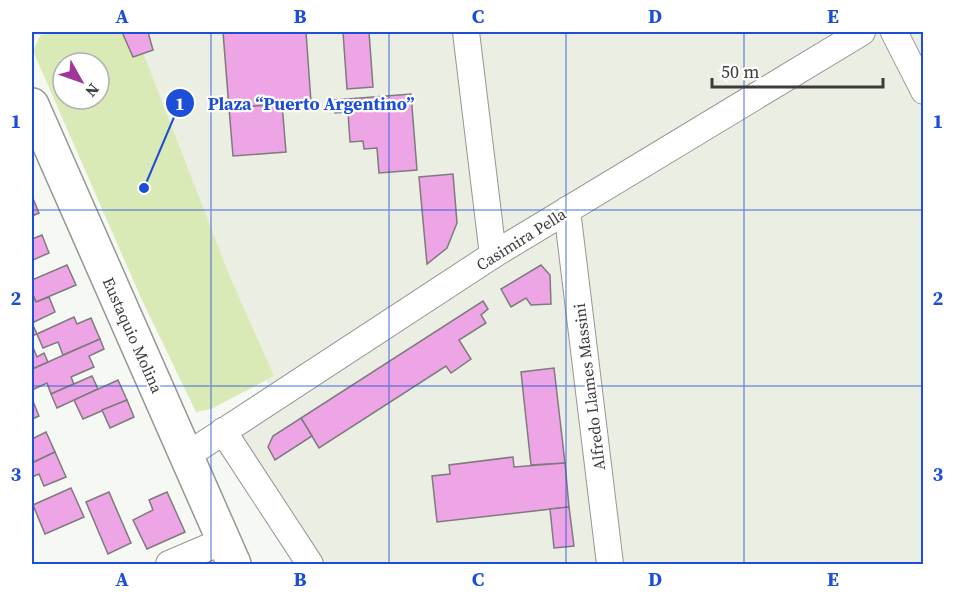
<svg xmlns="http://www.w3.org/2000/svg" width="955" height="596" viewBox="0 0 955 596" font-family="'Source Serif 4',serif">
  <style>
    .built { fill: #ebefe3 }
    .green { fill: #daeab6; fill-rule: evenodd }
    .building { fill: #eda5e5; stroke: #7e7a7d; stroke-width: 1.5 }
    .lines { fill: none; stroke-linecap: round; stroke-linejoin: round }
    .minor-casing { stroke: #969793; stroke-width: 28 }
    .major-casing { stroke: #969793; stroke-width: 36 }
    .minor { stroke: #fff; stroke-width: 26 }
    .major { stroke: #fff; stroke-width: 33 }
    .grid { fill: none; stroke: #1d4ed8; stroke-width: 1.5; stroke-opacity: 0.55 }
    .labels { text-anchor: middle; dominant-baseline: central; stroke-width: 4.5; stroke-linejoin: round; paint-order: stroke }
    .street-label { font-size: 16px; fill: #3c3c3a; stroke: #fff }
    .leader { fill: none; stroke: #1d4ed8; stroke-width: 2 }
    .callout-dot { fill: #1d4ed8; stroke: #fff; stroke-width: 2 }
    .mark-label { font-size: 18px; text-anchor: middle; font-weight: bold; fill: #fff }
    .callout-label { font-size: 18px; text-anchor: middle; font-weight: bold; fill: #1d4ed8; stroke: #fff; stroke-width: 4.5; stroke-linejoin: round; paint-order: stroke }
    .neatline { fill: none; stroke: #1d4ed8; stroke-width: 2 }
    .grid-label { font-size: 20px; text-anchor: middle; font-weight: bold; fill: #1d4ed8 }
  </style>
  <rect width="100%" height="100%" fill="#f6f8f3"/>
  <path class="built" d="M106,32H923V564H321L235,439L284,407L251,358Z"/>
  <path class="green" d="M42,32H135L230,277L274,376L211,409L196,412L141,298L33,51ZM63,63H99V99H63Z"/>
  <g class="building">
    <path d="M122,32H148L153,50L133,57Z"/>
    <path d="M223,32H306L311,102L229,108Z"/>
    <path d="M343,32H369L373,87L347,89Z"/>
    <path d="M411,94L417,170L379,173L377,148L364,149L363,141L350,142L348,112L335,113V100Z"/>
    <path d="M282,104L286,152L233,156L229,108Z"/>
    <path d="M453,174L457,223L447,248L427,264L419,177Z"/>
    <path d="M32,196L39,213L32,216Z"/>
    <path d="M42,235L49,253L33,260L32,239Z"/>
    <path d="M67,265L76,285L36,302L33,295H32V280Z"/>
    <path d="M541,265L550,275L551,304L531,305L526,298L511,307L501,289Z"/>
    <path d="M32,295H33L36,302L49,297L55,312L32,323Z"/>
    <path d="M483,301L488,309L481,315L486,323L459,340L471,359L451,373L446,366L319,448L301,418Z"/>
    <path d="M74,317L77,324L91,318L100,339L63,355L58,342L43,348L37,334Z"/>
    <path d="M32,323L37,334L32,336Z"/>
    <path d="M100,339L104,349L89,356L94,367L71,377L74,384L51,394L47,383L32,390V369Z"/>
    <path d="M32,345L37,357L44,353L48,362L32,369Z"/>
    <path d="M554,368L565,463L531,465L521,372Z"/>
    <path d="M92,376L98,389L57,408L51,394Z"/>
    <path d="M118,380L127,400L83,419L74,400Z"/>
    <path d="M32,399L39,416L32,419Z"/>
    <path d="M127,400L134,417L110,428L102,410Z"/>
    <path d="M301,418L312,436L275,460L268,447L273,436Z"/>
    <path d="M46,432L55,452L32,463V439Z"/>
    <path d="M55,452L66,477L44,486L39,474L32,477V463Z"/>
    <path d="M513,457L514,467L565,463L569,507L437,522L432,476L450,474L449,465Z"/>
    <path d="M71,488L84,517L45,534L33,505Z"/>
    <path d="M109,492L131,543L108,554L86,502Z"/>
    <path d="M167,492L185,532L147,549L133,520L153,510L149,500Z"/>
    <path d="M569,507L574,546L554,548L550,509Z"/>
  </g>
  <g class="lines">
    <defs>
      <g id="minor">
        <path d="M466,32L493,255"/>
        <path d="M894,32L924,91"/>
        <path d="M567,210L610,564"/>
        <path d="M223,431L310,564"/>
        <path d="M186,456L493,255L862,32"/>
        <path d="M169,564L223,541"/>
      </g>
      <path id="major" d="M32,105L234,564"/>
    </defs>
    <use href="#minor" class="minor-casing"/>
    <use href="#major" class="major-casing"/>
    <use href="#minor" class="minor"/>
    <use href="#major" class="major"/>
  </g>
  <path class="grid" d="M211,32V564M389,32V564M566,32V564M744,32V564M32,210H924M32,386H924"/>
  <g class="labels">
    <g class="street-label">
      <text transform="translate(521 239) rotate(-32)">Casimira Pella</text>
      <text transform="translate(133 335) rotate(66)">Eustaquio Molina</text>
      <text transform="translate(589 387) rotate(-97)">Alfredo Llames Massini</text>
    </g>
  </g>
  <path class="leader" d="M144 188L180 103"/>
  <g class="callout-dot">
    <circle cx="144" cy="188" r="6"/>
    <circle cx="180" cy="103" r="15"/>
  </g>
  <g class="mark-label">
    <text x="180" y="110">1</text>
  </g>
  <g class="callout-label">
    <text x="311" y="110">Plaza “Puerto Argentino”</text>
  </g>
  <rect width="955" height="596" fill="none" stroke="#ffffff" stroke-width="66"/>
  <g transform="translate(81 81) rotate(130)"><circle r="28" fill="#ffffff" stroke="#b1b1b0" stroke-width="1.5"/>
  <path d="M0-4.5L10 22L0 15L-10 22Z" fill="#9f3698"/>
  <text y="-9" font-size="16" font-weight="bold" text-anchor="middle" fill="#3c3c3a">N</text>
  </g>
  <path d="M712 78v9h171v-9" fill="none" stroke="#3c3c3a" stroke-width="3"/>
  <text x="721" y="78" font-size="18" fill="#3c3c3a" stroke="#ffffff" stroke-width="4.5" paint-order="stroke">50 m</text>
  <rect x="33" y="33" width="889" height="530" class="neatline"/>
  <g class="grid-label">
    <text x="122" y="23">A</text>
    <text x="300" y="23">B</text>
    <text x="478" y="23">C</text>
    <text x="655" y="23">D</text>
    <text x="833" y="23">E</text>
    <text x="16" y="128">1</text>
    <text x="938" y="128">1</text>
    <text x="16" y="305">2</text>
    <text x="938" y="305">2</text>
    <text x="16" y="481">3</text>
    <text x="938" y="481">3</text>
    <text x="122" y="586">A</text>
    <text x="300" y="586">B</text>
    <text x="478" y="586">C</text>
    <text x="655" y="586">D</text>
    <text x="833" y="586">E</text>
  </g>
</svg>
